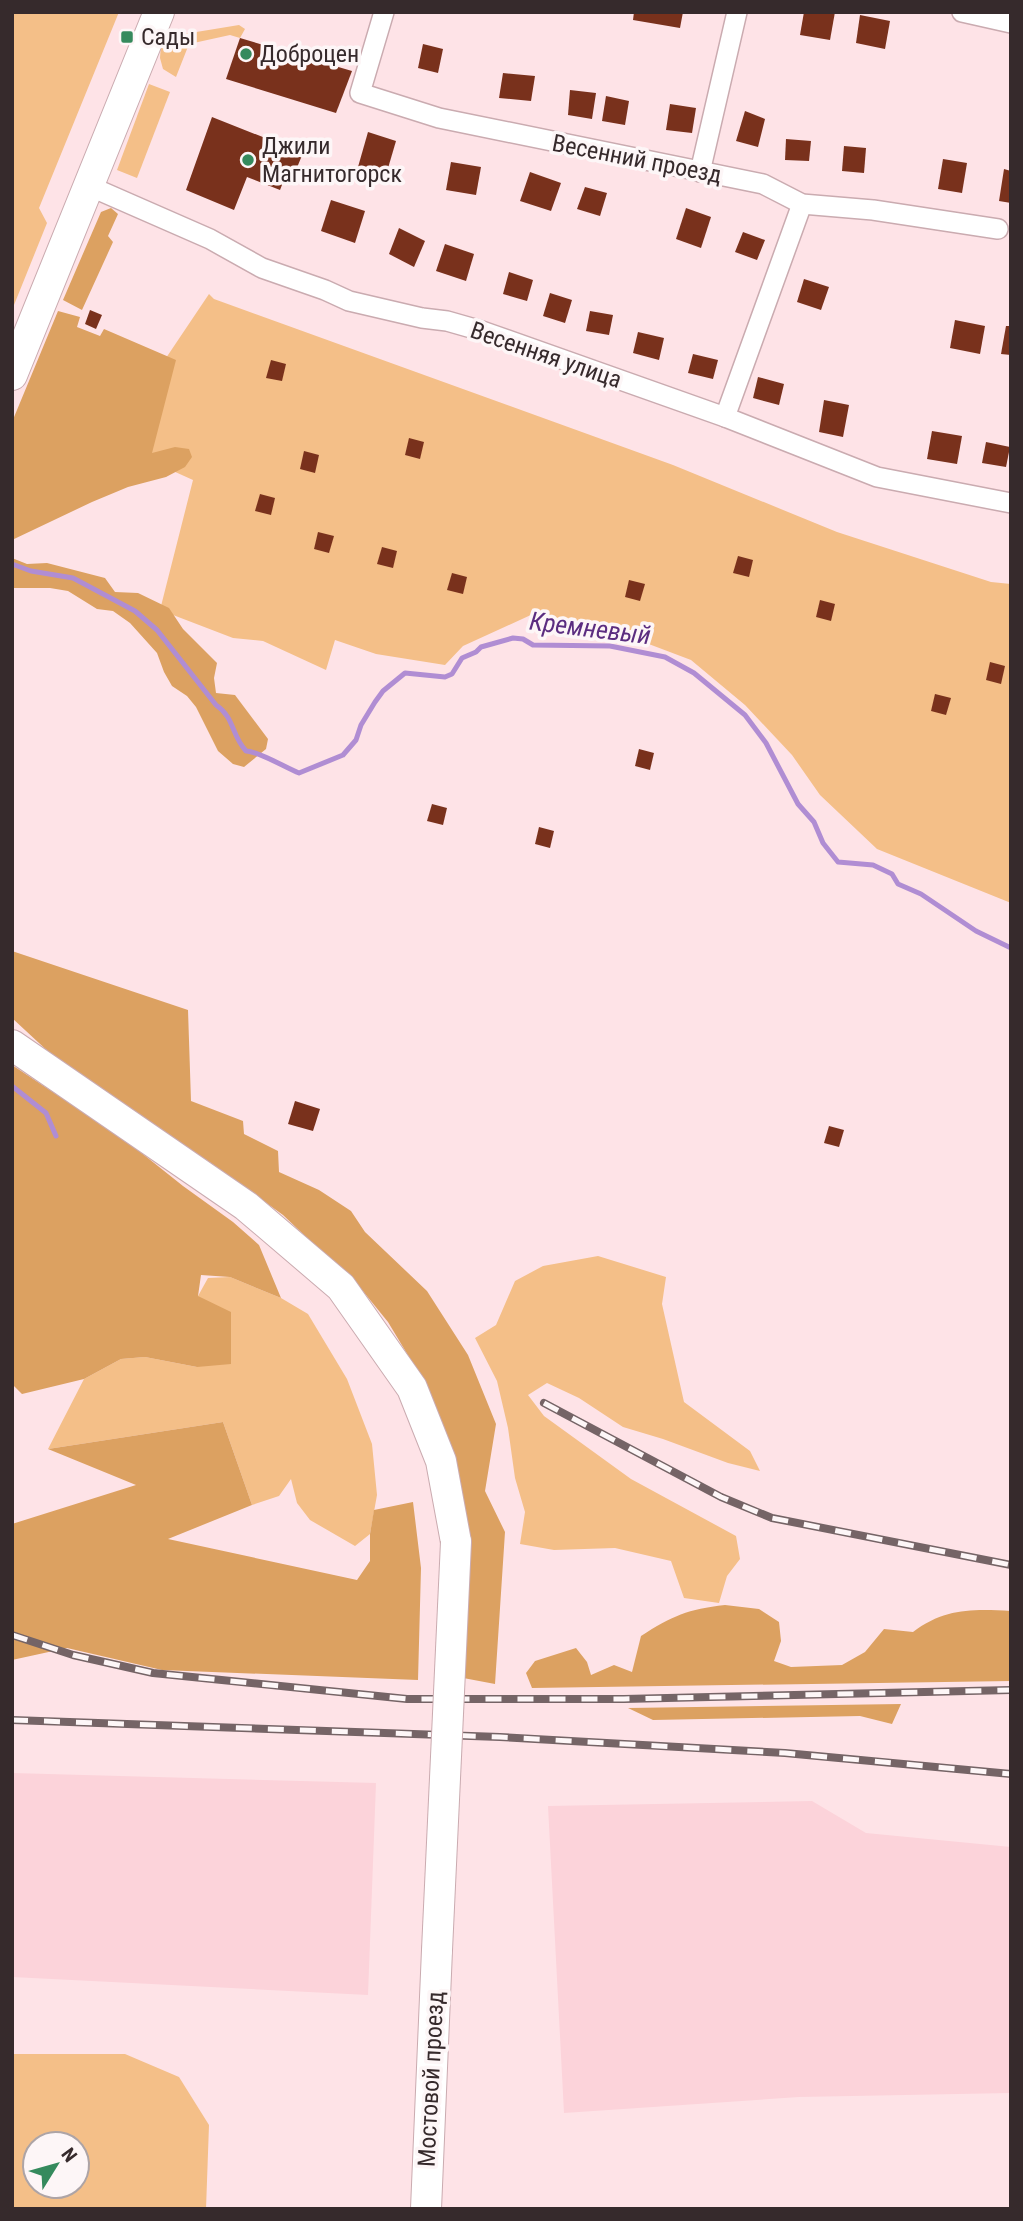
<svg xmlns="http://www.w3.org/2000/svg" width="1023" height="2221" viewBox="0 0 1023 2221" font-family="'Roboto Condensed',sans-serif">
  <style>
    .built { fill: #fcd3da }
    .green { fill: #f4bf88; fill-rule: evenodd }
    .forest { fill: #dca161 }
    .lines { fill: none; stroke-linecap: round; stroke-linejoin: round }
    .stream { stroke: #b08dd3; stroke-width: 5 }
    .building { fill: #79311c }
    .minor-casing { stroke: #caabb0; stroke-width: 22 }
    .primary-casing { stroke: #caabb0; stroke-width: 32 }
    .minor { stroke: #fff; stroke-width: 19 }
    .primary { stroke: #fff; stroke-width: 30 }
    .rail-casing { stroke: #756466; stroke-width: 8 }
    .rail { stroke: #fdf6f7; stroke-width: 5; stroke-dasharray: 16; stroke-linecap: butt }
    .primary-bridge-casing { stroke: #caabb0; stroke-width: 32; stroke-linecap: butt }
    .primary-bridge { stroke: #fff; stroke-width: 30 }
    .poi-dot { fill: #358a5d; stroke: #fdf6f7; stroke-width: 2.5 }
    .labels { text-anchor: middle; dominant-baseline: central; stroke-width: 7; stroke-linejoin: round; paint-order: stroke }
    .poi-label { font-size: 24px; fill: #362a2c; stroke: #fdf6f7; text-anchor: start }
    .street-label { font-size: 24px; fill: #362a2c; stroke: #fdf6f7 }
    .water-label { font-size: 26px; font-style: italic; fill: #5b2d80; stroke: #fdf6f7 }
  </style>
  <rect width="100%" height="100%" fill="#fee3e7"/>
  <g class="built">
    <path d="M12,1773L376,1783L368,1995L12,1977Z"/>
    <path d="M812,1801L866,1833L1011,1847V2093L799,2097L564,2113L548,1806Z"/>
  </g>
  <g class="green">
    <path d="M12,12H119L39,208L47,223L12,310Z"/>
    <path d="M239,25L245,29L240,38L230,35L189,44L176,77L163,69L160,58L161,44L170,37L178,35Z"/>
    <path d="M149,84L170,92L137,178L117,170Z"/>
    <path d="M209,294L214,299L673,465L837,532L991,582L1011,584V903L877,849L820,795L792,755L745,705L691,660L617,632L533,614L463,646L445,665L376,654L335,640L326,670L263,641L233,638L160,610L193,480L142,457L166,358Z"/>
    <path d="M598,1256L666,1277L662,1304L684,1402L750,1451L760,1471L728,1463L663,1439L623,1427L579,1398L547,1383L528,1395L544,1416L631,1479L736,1536L740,1559L727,1576L719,1603L684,1598L671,1561L615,1548L554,1550L520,1544L525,1512L515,1478L508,1428L497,1381L475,1338L496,1325L515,1281L543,1266Z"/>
    <path d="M230,1277L281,1298L308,1314L347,1379L372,1444L377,1495L370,1534L355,1546L310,1520L297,1503L291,1479L279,1496L252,1505L223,1422L48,1449L84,1379L121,1359L145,1357L197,1367L198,1296L208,1278Z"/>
    <path d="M12,2054H125L179,2077L209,2125L206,2209H12ZM77,2144V2186H35V2144Z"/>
  </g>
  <g class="forest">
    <path d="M111,208L118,214L108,236L113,242L82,310L63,300L101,212Z"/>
    <path d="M58,311L80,317L77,327L100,336L104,329L176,360L152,453L175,447L189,449L192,457L185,467L166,477L128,487L92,502L12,540V422Z"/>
    <path d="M12,558L27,564L47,563L105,578L115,592L138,593L169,608L183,629L217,663L214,678L216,693L235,695L268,739L266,749L244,767L233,764L218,751L196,707L187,696L172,686L164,672L157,653L130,623L113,611L97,609L68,591L50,588H12Z"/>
    <path d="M12,951L188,1010L191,1101L243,1121L244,1134L278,1151L279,1172L319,1190L351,1211L365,1232L427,1291L468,1355L496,1424L485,1491L505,1532L495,1684L458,1677L424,1382L388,1322L362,1290L283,1215L208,1161L168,1137L53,1056L12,1018Z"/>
    <path d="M12,1065L124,1139L183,1186L233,1222L259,1245L281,1298L230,1277L201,1275L198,1296L231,1312V1364L197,1367L145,1357L121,1359L84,1379L22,1394L12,1384Z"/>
    <path d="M223,1422L252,1505L168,1539L357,1580L370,1561V1534L374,1510L413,1502L421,1568L418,1680L162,1670L67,1648L12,1660V1524L136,1485L48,1449Z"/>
    <path d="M725,1605L759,1609L779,1622L781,1641L774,1661L791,1667L842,1665L865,1652L884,1629L913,1632C945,1608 973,1609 1011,1611V1681L532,1688L526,1673L535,1661L576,1648L587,1662L591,1675L614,1665L632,1672L641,1636C672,1616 688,1609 725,1605Z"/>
    <path d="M901,1704L892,1724L860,1716L653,1720L628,1708Z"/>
  </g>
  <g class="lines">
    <g class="stream">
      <path d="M12,564L31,571L73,578L135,611L157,630L216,705C235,718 231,735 246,751C258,751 286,768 299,773L343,755L356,740L361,725L375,702L383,691L405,673L445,677L452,674L462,658L476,652L481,647L513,638L523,639L533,645L610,646L665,657L694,673L745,715L766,743L798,804L814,822L823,843L838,862L873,865L892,874L898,884L921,894L976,931L1011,948"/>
      <path d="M12,1086L46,1113L56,1136"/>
    </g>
  </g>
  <g class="building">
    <path d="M634,12H683L680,28L633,20Z"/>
    <path d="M804,12H835L830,40L800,35Z"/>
    <path d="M860,15L890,21L885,49L856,43Z"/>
    <path d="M240,38L352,71L336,113L226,79Z"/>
    <path d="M423,44L443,49L438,73L418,68Z"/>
    <path d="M503,73L535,76L531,101L499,98Z"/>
    <path d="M570,90L596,93L592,119L568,115Z"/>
    <path d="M606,96L629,101L625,125L602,121Z"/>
    <path d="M670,104L696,108L692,133L666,130Z"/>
    <path d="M745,111L765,119L758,147L736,141Z"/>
    <path d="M212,117L303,153L296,170L289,167L280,190L247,177L234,210L186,190Z"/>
    <path d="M368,132L396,141L386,175L358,167Z"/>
    <path d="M786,139L811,141L809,161L785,160Z"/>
    <path d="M844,146L866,148L864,173L842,171Z"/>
    <path d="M943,159L967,163L962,193L938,189Z"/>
    <path d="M451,162L481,167L476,195L446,190Z"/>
    <path d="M1004,169L1011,171V203L999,201Z"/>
    <path d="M530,172L561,183L551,211L520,201Z"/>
    <path d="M585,187L607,193L600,216L577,209Z"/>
    <path d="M331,200L365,211L355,243L321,231Z"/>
    <path d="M686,208L711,217L701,248L676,239Z"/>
    <path d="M399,228L425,241L414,267L389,254Z"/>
    <path d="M743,232L765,240L757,260L735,252Z"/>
    <path d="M445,244L474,254L466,281L436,271Z"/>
    <path d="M509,272L533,280L527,301L503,294Z"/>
    <path d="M804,279L829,287L821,310L797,302Z"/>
    <path d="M550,293L572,300L565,323L543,316Z"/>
    <path d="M90,310L102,315L96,329L85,324Z"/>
    <path d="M590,311L613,315L609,335L586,331Z"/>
    <path d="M955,320L985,326L980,354L950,348Z"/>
    <path d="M1006,326H1011V355L1001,354Z"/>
    <path d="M638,332L664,338L659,360L633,353Z"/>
    <path d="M693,354L718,360L713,379L688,373Z"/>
    <path d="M271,360L286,364L282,381L266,378Z"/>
    <path d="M758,377L784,384L779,405L753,398Z"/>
    <path d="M824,400L849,405L843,437L819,432Z"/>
    <path d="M932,431L962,436L957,464L927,459Z"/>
    <path d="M409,438L424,442L420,459L405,455Z"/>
    <path d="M986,442L1010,447L1006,467L982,463Z"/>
    <path d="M304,451L319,455L315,473L300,469Z"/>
    <path d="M260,494L275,498L271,515L255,511Z"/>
    <path d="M318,532L334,536L329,553L314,549Z"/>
    <path d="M382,547L397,551L393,568L377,564Z"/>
    <path d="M738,556L753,560L749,577L733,573Z"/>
    <path d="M452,573L467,577L463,594L447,590Z"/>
    <path d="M629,580L645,584L640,601L625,597Z"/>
    <path d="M820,600L835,604L831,621L816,617Z"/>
    <path d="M990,662L1005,666L1001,684L986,680Z"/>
    <path d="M935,694L951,698L946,715L931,711Z"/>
    <path d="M639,749L654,753L650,770L635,766Z"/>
    <path d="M432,804L447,808L443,825L427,821Z"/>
    <path d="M539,827L554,831L550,848L535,844Z"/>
    <path d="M295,1101L320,1109L313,1131L288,1124Z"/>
    <path d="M829,1126L844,1130L839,1147L824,1143Z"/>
  </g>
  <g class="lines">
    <defs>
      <g id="minor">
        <path d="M384,12L360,93L439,118L763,184L802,204L873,210L998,229"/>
        <path d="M962,12L1011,23"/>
        <path d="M700,172L737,12"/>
        <path d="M89,186L210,239L262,268L325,290L349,301L422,318L447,321L482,331L725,417L877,477L1011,503"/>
        <path d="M725,417L802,204"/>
      </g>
      <g id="primary">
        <path d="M12,375L159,12"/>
        <path d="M12,1045L246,1206L341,1287L412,1388L441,1461L456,1542"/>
        <path d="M426,2209L437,1950"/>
      </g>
    </defs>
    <use href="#minor" class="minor-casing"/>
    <use href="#primary" class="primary-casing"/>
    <use href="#minor" class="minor"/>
    <use href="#primary" class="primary"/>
    <defs>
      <g id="rail">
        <path d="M544,1403L721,1497L772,1518L1011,1565"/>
        <path d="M12,1635L73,1655L153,1673L407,1699H624L1011,1690"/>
        <path d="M12,1720L500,1737L785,1753L1011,1774"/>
      </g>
    </defs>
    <use href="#rail" class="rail-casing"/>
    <use href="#rail" class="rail"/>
    <defs>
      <path id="primary-bridge" d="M437,1950L456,1542"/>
    </defs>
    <use href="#primary-bridge" class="primary-bridge-casing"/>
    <use href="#primary-bridge" class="primary-bridge"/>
  </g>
  <g class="poi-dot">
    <rect x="120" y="30" width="14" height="14" rx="3.5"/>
    <circle cx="246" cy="54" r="7"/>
    <circle cx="248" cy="160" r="7"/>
  </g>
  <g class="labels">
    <g class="poi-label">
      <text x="141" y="37">Сады</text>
      <text x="260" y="54">Доброцен</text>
      <text x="262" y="146">Джили<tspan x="262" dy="28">Магнитогорск</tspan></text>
    </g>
    <g class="street-label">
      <text transform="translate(637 159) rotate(11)">Весенний проезд</text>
      <text transform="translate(546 355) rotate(19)">Весенняя улица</text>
      <text transform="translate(431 2079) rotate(-87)">Мостовой проезд</text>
    </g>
    <g class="water-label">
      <text transform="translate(590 628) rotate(7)">Кремневый</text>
    </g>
  </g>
  <rect width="1023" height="2221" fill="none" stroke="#362a2c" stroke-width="28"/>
  <g transform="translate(56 2165) rotate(53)"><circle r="33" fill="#fdf6f7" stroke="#ada4a6" stroke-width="2"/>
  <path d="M0-5L12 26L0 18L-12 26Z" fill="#358a5d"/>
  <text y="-10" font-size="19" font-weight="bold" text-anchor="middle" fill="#362a2c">N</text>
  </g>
</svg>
